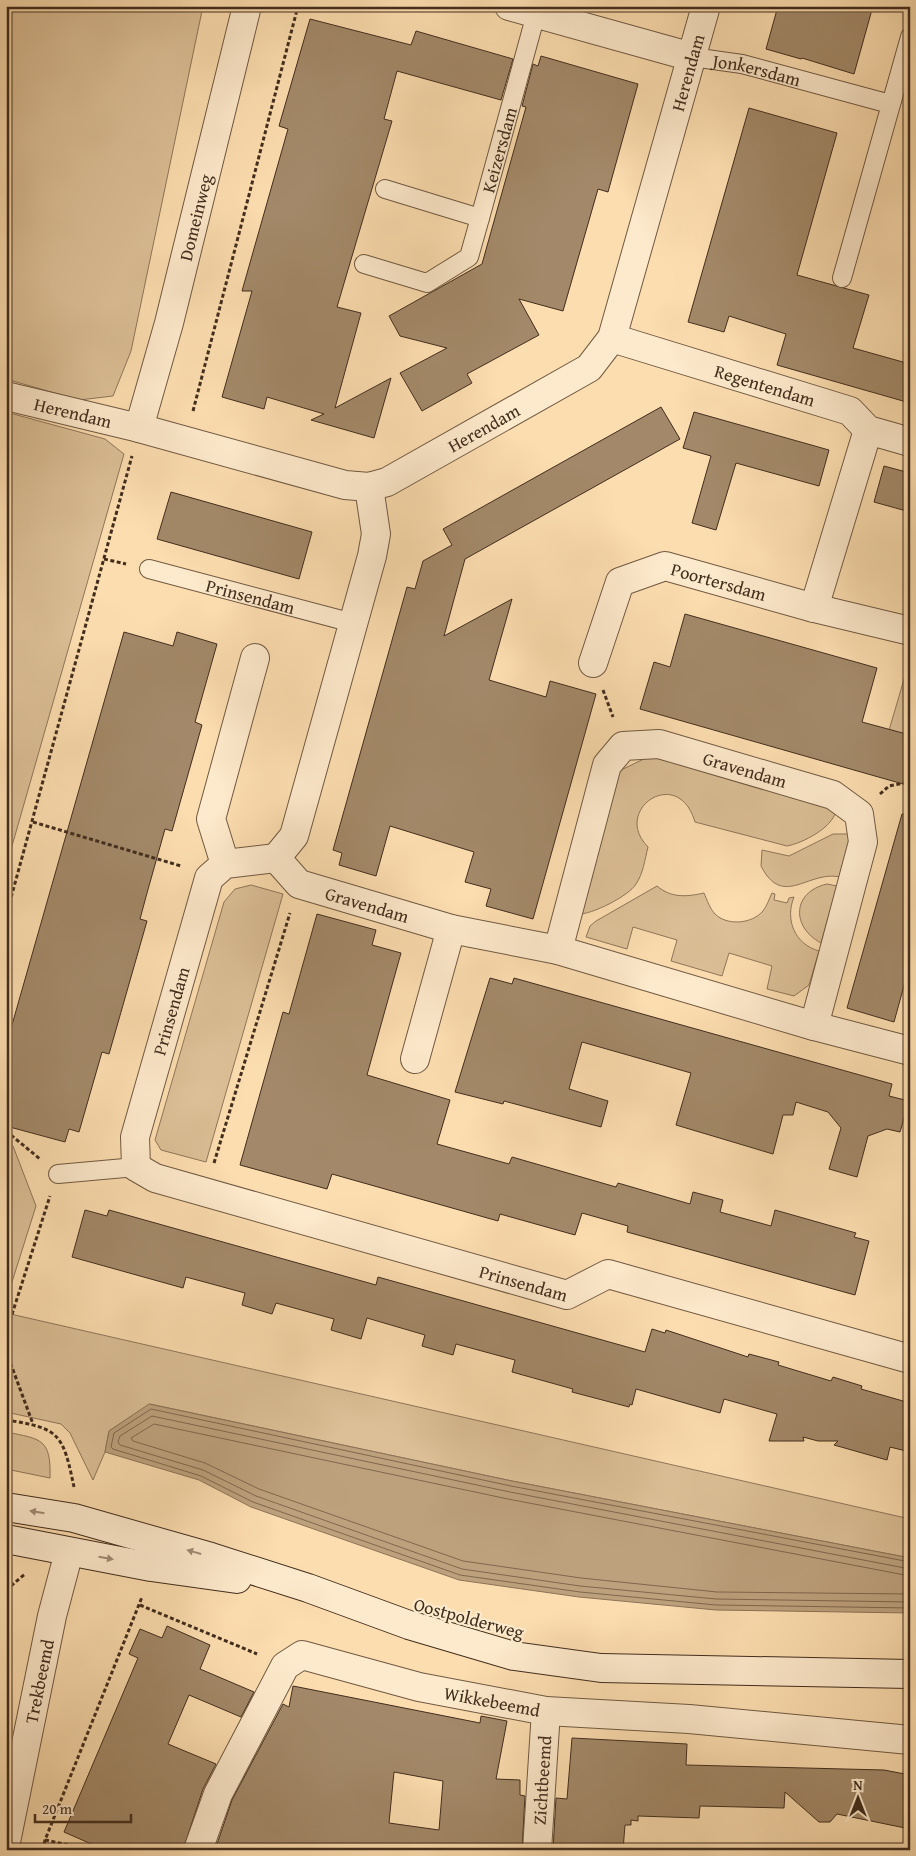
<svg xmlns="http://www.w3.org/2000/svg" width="916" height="1856" viewBox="0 0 916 1856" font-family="'Gentium Book Plus',serif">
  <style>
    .green { fill: #dcbf96; stroke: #8f765a }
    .water { fill: #bda17d; stroke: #8c7357 }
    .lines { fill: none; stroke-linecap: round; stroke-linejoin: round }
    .shore { stroke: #80674d; stroke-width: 1 }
    .building { fill: #a38969; stroke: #422d1d; fill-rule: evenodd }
    .lane-casing { stroke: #705942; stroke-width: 20 }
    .street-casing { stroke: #705942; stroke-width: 30 }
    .secondary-casing { stroke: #422d1d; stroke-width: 30 }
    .path { stroke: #422d1d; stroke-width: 3; stroke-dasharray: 4 2.5; stroke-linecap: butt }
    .lane { stroke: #fde9cb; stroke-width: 18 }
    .street { stroke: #fde9cb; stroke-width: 28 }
    .secondary { stroke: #fde9cb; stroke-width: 28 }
    .oneway { fill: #a08b74 }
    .labels { text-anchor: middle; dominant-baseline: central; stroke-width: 4.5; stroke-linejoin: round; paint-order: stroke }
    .street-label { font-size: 18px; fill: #422d1d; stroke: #fde9cb }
  </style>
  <rect width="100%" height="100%" fill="#fcddaf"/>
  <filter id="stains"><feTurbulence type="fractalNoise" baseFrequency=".004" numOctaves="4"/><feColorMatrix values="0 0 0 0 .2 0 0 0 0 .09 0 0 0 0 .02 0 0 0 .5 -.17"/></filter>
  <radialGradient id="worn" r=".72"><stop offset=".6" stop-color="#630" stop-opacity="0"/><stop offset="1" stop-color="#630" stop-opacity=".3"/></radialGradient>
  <g class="green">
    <path d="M6,6H203L131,351L113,396L79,400L6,379Z"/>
    <path d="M6,412L105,439L124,454L6,867Z"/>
    <path d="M910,659V764L882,754Z"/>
    <path d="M650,756L831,807L836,811C832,828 803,843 787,846L695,822C678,764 611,810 648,847C645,859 643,874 636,884C629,896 591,915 578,914L619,771Z"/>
    <path d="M833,834H849L851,837L840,877C808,870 783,909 761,866L762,850L789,856Z"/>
    <path d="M827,884L837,886L821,943C791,927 792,892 827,884Z"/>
    <path d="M251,885L283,894L206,1162L161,1150L155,1140L224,902L235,889Z"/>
    <path d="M657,886C671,898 686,897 704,893C707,900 710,909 715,914C727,926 752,924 763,911C767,906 769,899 772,893L775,894L774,900L787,903L789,898L794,897C785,919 794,944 819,951L809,985L794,996L767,989L772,966L729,953L722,976L671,961L677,940L633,927L627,949L586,937L590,926L596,921Z"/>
    <path d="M6,1144L13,1146L36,1206L6,1301Z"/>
    <path d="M6,1313L910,1519V1558L512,1481L150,1404L109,1431L105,1452L93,1480L70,1433L61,1424L6,1412Z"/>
    <path d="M6,1432C42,1439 51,1439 50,1478L6,1469Z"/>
  </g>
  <path class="water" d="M149,1404L512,1481L910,1558V1613L716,1610L579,1597L459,1580L251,1507L199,1480L105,1452L109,1431Z"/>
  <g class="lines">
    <g class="shore">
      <path d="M910,1562L511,1486L151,1409L114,1433L111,1447L113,1449L201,1476L253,1502L460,1575L580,1592L716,1605L910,1608"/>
      <path d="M910,1569L510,1492L152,1416L120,1436L118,1442L120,1445L203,1470L256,1496L462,1569L580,1586L716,1599L910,1602"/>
      <path d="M910,1576L508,1499L154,1424L131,1438L133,1441L205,1463L259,1489L463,1561L581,1578L717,1592L910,1594"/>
    </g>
  </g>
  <g class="building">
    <path d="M778,6H873L854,74L802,58L801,59L766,49Z"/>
    <path d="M310,19L411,45L416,31L513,59L501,100L397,71L384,119L392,121L337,307L361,313L335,408L391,378L374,438L311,420L324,414L267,397L264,409L222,397L252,291H242L288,129L279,126Z"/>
    <path d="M541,56L638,84L608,192L598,189L563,311L519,299L539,335L467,374L472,383L422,411L400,373L447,348L400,336L389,316L482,264L526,107L522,106L533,64L538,66Z"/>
    <path d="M749,108L837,133L797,275L869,295L853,348L910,364V403L777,365L786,334L729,316L724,332L688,322Z"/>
    <path d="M661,407L680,439L465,559L444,636L512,599L489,680L546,697L550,681L596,694L533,919L486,906L491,889L465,882L474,852L390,826L376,876L339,865L342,853L333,850L407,587L415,589L423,561L452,545L443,529Z"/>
    <path d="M694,412L829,450L819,486L736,463L716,530L692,523L711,456L683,448Z"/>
    <path d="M884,466L910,473V512L874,502Z"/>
    <path d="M171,492L312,532L299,579L157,539Z"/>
    <path d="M685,614L877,668L862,722L910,735V786L640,709L654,662L670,667Z"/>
    <path d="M124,632L173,646L177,632L217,644L195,722L202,725L172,831L165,829L147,893L140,919L147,921L109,1054L102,1052L79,1132L69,1129L65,1142L6,1126V1046Z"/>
    <path d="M902,814L910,815V964L894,1022L847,1008Z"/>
    <path d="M317,914L376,930L372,945L401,953L367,1075L450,1100L437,1144L509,1164L512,1157L616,1187L618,1183L690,1204L693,1192L723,1200L720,1212L771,1226L775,1210L856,1233L854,1237L869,1241L855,1295L627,1232L628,1226L582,1213L575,1235L500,1214L498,1221L332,1174L327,1189L240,1165L283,1012L289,1014Z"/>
    <path d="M490,978L512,984L514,978L892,1084L889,1096L909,1101L900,1132L887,1129L868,1136L857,1177L829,1169L841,1128L828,1112L796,1102L793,1115H783L773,1154L676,1125L691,1073L582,1042L569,1089L608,1101L601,1127L504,1101L503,1104L455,1092Z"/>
    <path d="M85,1210L107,1216L109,1210L376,1285L378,1277L645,1352L652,1329L665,1333L666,1330L748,1357L749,1354L779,1362L778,1365L831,1381L833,1377L862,1386L861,1389L910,1403V1452L890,1447L887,1460L834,1445L838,1441H818L803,1437L804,1441H769L777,1414L724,1399L720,1413L636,1389L632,1405L630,1404L629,1407L572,1392L573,1389L512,1372L515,1360L456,1344L453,1355L422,1346L425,1335L367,1318L361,1339L331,1330L334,1319L276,1303L272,1314L242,1305L245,1293L186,1277L183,1288L72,1257Z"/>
    <path d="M167,1626L210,1645L200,1669L254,1692L241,1717L189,1695L168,1744L216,1764L203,1789L183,1850H105L64,1832L138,1658L129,1654L140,1629L162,1638Z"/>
    <path d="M293,1686L480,1723L481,1716L507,1721L496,1779L520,1780V1795L525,1796L522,1850H215L232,1800L283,1704L289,1707ZM394,1772L443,1781L439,1830L389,1823Z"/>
    <path d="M572,1738L687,1744L686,1765L884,1770L910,1775V1829L837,1814L830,1822H819L785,1792L784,1808L700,1806L699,1818L638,1816V1821L631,1820V1825H625L623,1850H553L556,1798L567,1799Z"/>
  </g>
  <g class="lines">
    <defs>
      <g id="lane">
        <path id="s1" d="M692,57L742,64L890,104"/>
        <path id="s2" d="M385,189L480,218L536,14"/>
        <path d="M364,264L427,283L469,257L480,218"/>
        <path d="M842,278L910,37"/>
        <path id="s3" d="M149,569L353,623"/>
        <path d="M58,1174L136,1167"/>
      </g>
      <g id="street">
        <path d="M509,6L692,57"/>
        <path id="s4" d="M612,338L850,411L868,430L910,442"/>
        <path id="s5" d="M6,396L139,428L345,485L369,487L387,482L589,368L612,338L706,6"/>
        <path id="s6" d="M139,428L169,323L247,6"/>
        <path id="s7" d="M369,487L376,534L372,556L294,836L276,858L225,864L209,878L135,1137L136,1167L155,1178L567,1295L608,1274L910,1359"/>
        <path d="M814,608L868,430"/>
        <path id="s8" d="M593,663L620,582L665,566L814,608L910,631"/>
        <path id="s9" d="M276,858L299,884L451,929L558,950L814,1026L910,1051"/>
        <path d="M225,864L211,819L255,658"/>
        <path id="s10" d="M558,950L607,765L623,746L659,744L833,795L859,814L863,842L814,1026"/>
        <path d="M415,1059L451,929"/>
        <path id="s11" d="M6,1842L52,1616L69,1552"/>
        <path id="s12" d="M198,1850L218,1794L285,1666L302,1655L419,1687L546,1711L689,1719L910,1740"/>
        <path id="s13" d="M537,1850L546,1711"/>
      </g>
      <g id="secondary">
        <path d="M6,1507L74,1518L211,1557L308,1588L409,1625L514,1656L601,1668L910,1674"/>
        <path d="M6,1539L151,1567L237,1579"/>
      </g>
    </defs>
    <use href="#lane" class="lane-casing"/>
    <use href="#street" class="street-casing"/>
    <use href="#secondary" class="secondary-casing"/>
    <g class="path">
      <path d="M193,411L298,6"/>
      <path d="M104,559L126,564"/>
      <path d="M603,690L613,717"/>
      <path d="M880,794L889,786L910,782"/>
      <path d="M33,822L181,866"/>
      <path d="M6,916L132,456"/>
      <path d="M6,1131L40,1159"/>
      <path d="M214,1163L290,913"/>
      <path d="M6,1333L50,1196"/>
      <path d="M6,1351L33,1424"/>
      <path d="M6,1420C61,1428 63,1435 74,1487"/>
      <path d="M6,1590L25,1574"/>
      <path d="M140,1605L257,1654"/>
      <path d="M45,1840L94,1850"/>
      <path d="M43,1850L45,1840L142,1597"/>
    </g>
    <use href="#lane" class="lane"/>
    <use href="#street" class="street"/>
    <use href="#secondary" class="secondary"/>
  </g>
  <defs><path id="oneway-solid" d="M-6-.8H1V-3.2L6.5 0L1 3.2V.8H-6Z" transform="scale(1.25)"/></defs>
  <g class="oneway">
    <use href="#oneway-solid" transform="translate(37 1512) rotate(-171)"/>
    <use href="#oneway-solid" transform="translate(194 1552) rotate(-164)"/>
    <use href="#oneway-solid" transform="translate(106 1558) rotate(10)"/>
  </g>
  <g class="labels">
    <g class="street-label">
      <text stroke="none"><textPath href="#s1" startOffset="66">Jonkersdam</textPath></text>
      <text stroke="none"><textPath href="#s5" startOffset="939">Herendam</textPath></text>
      <text stroke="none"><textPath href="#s2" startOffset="170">Keizersdam</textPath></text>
      <text stroke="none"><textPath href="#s6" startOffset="218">Domeinweg</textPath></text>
      <text stroke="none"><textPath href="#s4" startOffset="160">Regentendam</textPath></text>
      <text stroke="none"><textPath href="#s5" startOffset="69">Herendam</textPath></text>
      <text stroke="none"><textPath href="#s5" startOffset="504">Herendam</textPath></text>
      <text stroke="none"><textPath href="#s8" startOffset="189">Poortersdam</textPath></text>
      <text stroke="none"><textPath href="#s3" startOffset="105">Prinsendam</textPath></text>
      <text stroke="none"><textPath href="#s10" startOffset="342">Gravendam</textPath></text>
      <text stroke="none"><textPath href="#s9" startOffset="106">Gravendam</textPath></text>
      <text transform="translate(171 1011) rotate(-74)">Prinsendam</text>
      <text stroke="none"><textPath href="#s7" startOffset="1166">Prinsendam</textPath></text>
      <text transform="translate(469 1618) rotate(15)">Oostpolderweg</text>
      <text stroke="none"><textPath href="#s11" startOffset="164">Trekbeemd</textPath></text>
      <text stroke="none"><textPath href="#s12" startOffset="420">Wikkebeemd</textPath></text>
      <text stroke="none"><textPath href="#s13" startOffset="70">Zichtbeemd</textPath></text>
    </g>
  </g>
  <rect width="916" height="1856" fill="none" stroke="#fcddaf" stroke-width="25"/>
  <rect x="8" y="8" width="901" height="1841" fill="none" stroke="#422d1d" stroke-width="2.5"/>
  <rect x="12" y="12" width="891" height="1831" fill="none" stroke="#422d1d"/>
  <g transform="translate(858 1798)" stroke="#fde9cb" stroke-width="4" paint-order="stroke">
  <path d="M0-4L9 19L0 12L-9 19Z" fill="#422d1d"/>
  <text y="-8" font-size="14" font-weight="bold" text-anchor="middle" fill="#422d1d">N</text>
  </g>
  <path d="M35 1814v8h96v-8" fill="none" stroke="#422d1d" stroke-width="2.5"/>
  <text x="42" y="1814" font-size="15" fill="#422d1d" stroke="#fde9cb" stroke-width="4" paint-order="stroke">20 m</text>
  <rect width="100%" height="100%" filter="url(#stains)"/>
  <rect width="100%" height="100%" fill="url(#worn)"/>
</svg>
